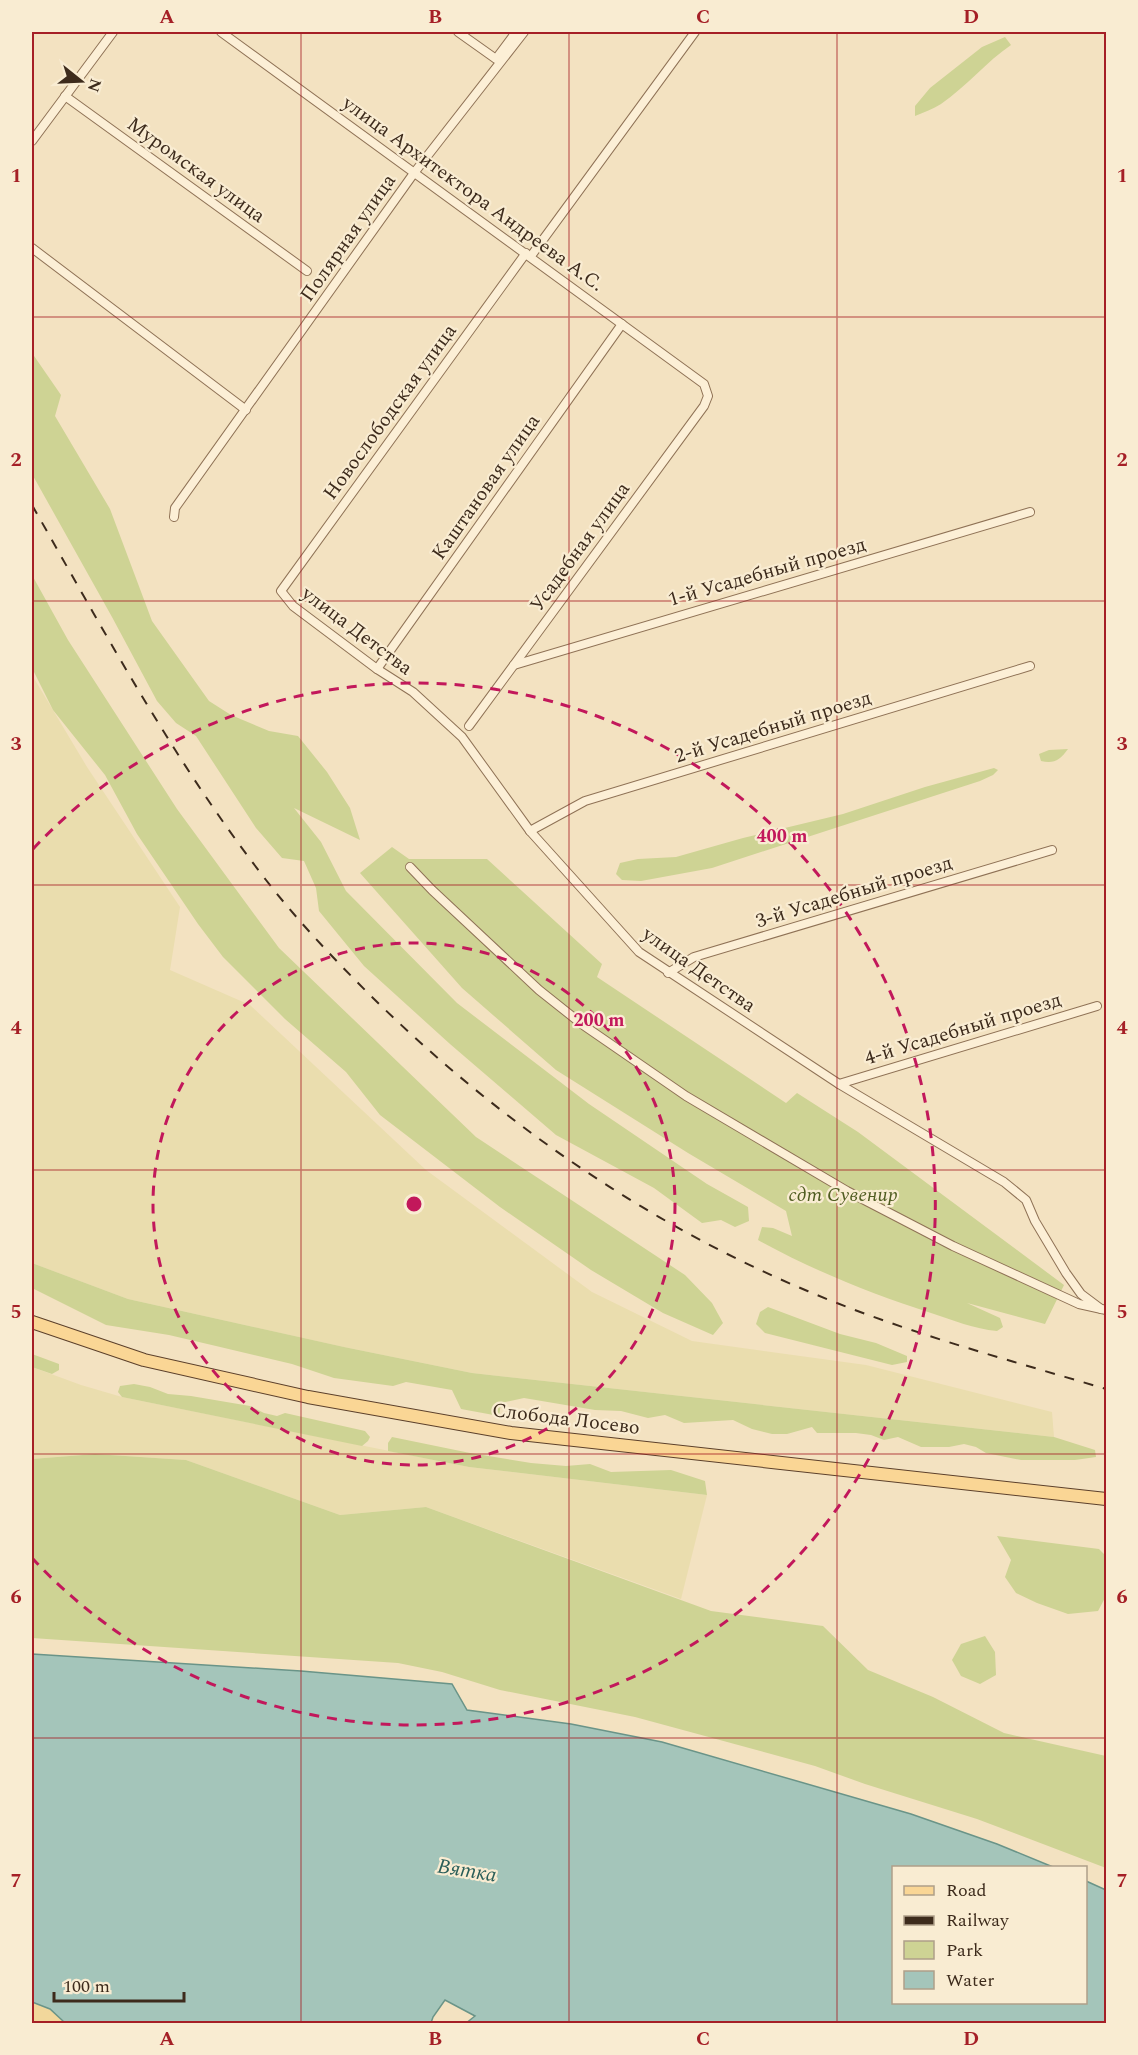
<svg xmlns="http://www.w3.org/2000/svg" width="1138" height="2055" viewBox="0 0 1138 2055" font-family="Spectral,serif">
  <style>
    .farmland { fill: #eaddae }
    .green { fill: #ced394 }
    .sand { fill: #f2d79b }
    .water { fill: #a4c5ba; stroke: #6a9488; stroke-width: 1.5 }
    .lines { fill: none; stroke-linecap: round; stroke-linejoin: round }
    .minor-casing { stroke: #8f7256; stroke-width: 10 }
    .primary-casing { stroke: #5c402b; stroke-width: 14 }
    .minor { stroke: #fcefd6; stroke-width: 8 }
    .primary { stroke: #fad695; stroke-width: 12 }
    .rail { stroke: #3d2b1c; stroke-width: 2; stroke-dasharray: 10 10; stroke-linecap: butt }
    .grid { fill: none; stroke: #a51f26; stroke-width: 1.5; stroke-opacity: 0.55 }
    .ring { fill: none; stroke: #c2185b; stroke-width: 3; stroke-dasharray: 10 8 }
    .labels { text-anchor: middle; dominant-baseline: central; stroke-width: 4.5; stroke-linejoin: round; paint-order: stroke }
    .street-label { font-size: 20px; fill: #3d2b1c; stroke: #f9ecd2 }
    .park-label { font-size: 20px; font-style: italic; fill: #4f5c20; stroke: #f9ecd2 }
    .water-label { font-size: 21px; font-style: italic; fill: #2a5e59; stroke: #f9ecd2 }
    .centre { fill: #c2185b; stroke: #f9ecd2; stroke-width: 3 }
    .ring-label { font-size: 18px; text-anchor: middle; font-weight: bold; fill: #c2185b; stroke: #f9ecd2; stroke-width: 4.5; stroke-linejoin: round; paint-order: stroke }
    .neatline { fill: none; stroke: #a51f26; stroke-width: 2 }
    .grid-label { font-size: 20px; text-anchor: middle; font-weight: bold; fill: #a51f26 }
  </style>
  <rect width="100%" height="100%" fill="#f3e2c1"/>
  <g class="farmland">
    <path d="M32,675L87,767L180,907L170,970L250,1005L426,1170L592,1292L692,1341L866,1365L1052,1412L1054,1437L472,1373L344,1347L128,1299L32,1263Z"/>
    <path d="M32,1367L81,1385L122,1397L469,1467L707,1495L681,1599L426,1507L340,1515L186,1460L95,1454L32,1459Z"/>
  </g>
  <g class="green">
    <path d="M1005,37L1011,45C986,62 967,86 941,104C933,109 924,112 915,116V106L930,88L982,47Z"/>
    <path d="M32,353L61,395L55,416L110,509L152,621L209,701L231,715L269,731L298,736L327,772L350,808L360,840L294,808L321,842L346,891L457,1003L589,1104L707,1184L748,1207L749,1221L735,1227L721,1220L702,1223L654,1188L556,1135L450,1044L364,966L319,911L316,888L304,861L282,858L256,828L196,736L176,723L157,701L112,617L32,474Z"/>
    <path d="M32,575L68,640L177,809L279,948L476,1137L685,1275L712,1303L723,1323L713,1335L663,1313L591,1270L500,1207L380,1115L346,1072L285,1019L223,957L198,924L137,834L105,775L53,710L32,668Z"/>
    <path d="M1068,749C1060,760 1054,764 1041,761L1039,754L1049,750Z"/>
    <path d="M994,768L998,770L993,775L980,781L712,868L641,881L622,880L616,874L620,863L638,859L676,857L743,838L843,814L925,787Z"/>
    <path d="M392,847L409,859H487L602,964L597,977L786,1103L797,1093L858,1132L1064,1285L1045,1324L967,1303L1000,1318L1003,1327L997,1331C974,1329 953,1320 931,1313C872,1294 812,1270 758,1240L762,1227L773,1228L792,1236L786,1211L688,1153L556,1070L462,988L360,873Z"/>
    <path d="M32,1263L128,1299L344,1347L472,1373L1054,1437L1095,1450L1096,1457L1075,1460H1021L986,1453L976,1447L964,1444L949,1447H921L898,1437L884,1440L871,1435L856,1433H817L812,1427L787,1434H772L752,1429L733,1420L684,1423L665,1415L648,1418L621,1411L595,1410L524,1398L501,1403L499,1416L461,1409L452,1390L406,1382L393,1386L334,1378L292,1364L216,1346L169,1335L106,1325L32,1288Z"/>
    <path d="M768,1307L840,1334L876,1343L907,1356V1362L892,1365L765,1333L756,1324L760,1312Z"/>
    <path d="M32,1354L59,1364V1370L52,1374L32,1367Z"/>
    <path d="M134,1384L150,1387L168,1394L191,1396L250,1406L264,1413L277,1416L285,1413L365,1431L370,1437L368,1441L362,1446L122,1397L118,1392L120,1386Z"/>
    <path d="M392,1437L470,1453L531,1463L566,1466L590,1464L611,1472L671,1470L705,1481L707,1495L469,1467L388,1451V1443Z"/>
    <path d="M95,1454L186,1460L340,1515L426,1507L711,1611L823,1626L868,1670L933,1697L1004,1733L1106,1756V1868L977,1819L865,1784L815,1766L635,1717L500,1690L442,1672L398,1663L32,1638V1459Z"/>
    <path d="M997,1536L1099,1549L1106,1556V1596L1098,1611L1068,1614L1037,1603L1016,1593L1005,1577L1011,1560Z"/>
    <path d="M985,1636L995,1652L996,1675L980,1684L961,1676L952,1660L961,1644Z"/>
  </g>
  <path class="sand" d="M32,2002L50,2009L64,2021L63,2023L32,2024Z"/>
  <path class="water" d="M32,1654L301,1671L452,1684L467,1710L571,1724L662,1742L911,1814L997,1844L1053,1867L894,1868V2002H1086V1881L1106,1890V2023L465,2024L475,2016L445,2000L433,2017L431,2023H63V2021L50,2009L32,2002Z"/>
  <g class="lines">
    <defs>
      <g id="minor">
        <path d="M221,32C382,150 544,266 704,384L708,396L704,406L469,726"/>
        <path d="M458,32L496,59L516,32"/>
        <path d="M65,96L307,271"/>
        <path d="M32,141L113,32"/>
        <path d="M32,248L246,410"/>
        <path d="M526,253L281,591L293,606L377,669L413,692L462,737L530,831L639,952L839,1084L1004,1182L1026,1200L1035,1221L1066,1273L1081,1294L1101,1309"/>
        <path d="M531,256L695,32"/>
        <path d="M174,517L175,508L414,173L524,32"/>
        <path d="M514,665L1030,512"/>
        <path d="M377,669L622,324"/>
        <path d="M530,831L585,801L1030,666"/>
        <path d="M410,867L432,890L539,990L583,1025L686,1096L847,1191L953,1246L1079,1304L1106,1310"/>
        <path d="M668,973L694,957L1052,850"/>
        <path d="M839,1084L1097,1006"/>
      </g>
      <path id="primary" d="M32,1322L144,1360L308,1397L511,1433L1106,1499"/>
    </defs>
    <use href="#minor" class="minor-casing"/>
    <use href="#primary" class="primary-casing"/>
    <use href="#minor" class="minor"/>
    <use href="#primary" class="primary"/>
    <path class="rail" d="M32,505C105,633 175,763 266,880C297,920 332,957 368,993C496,1120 649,1226 817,1295C911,1334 1009,1360 1106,1389"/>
  </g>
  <path class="grid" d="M301,32V2024M569,32V2024M837,32V2024M32,317H1106M32,601H1106M32,885H1106M32,1170H1106M32,1454H1106M32,1738H1106"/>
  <g class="ring">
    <circle cx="414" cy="1204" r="261"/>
    <path d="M33 849A521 521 0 1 1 33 1559"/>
  </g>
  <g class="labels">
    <g class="street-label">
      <text transform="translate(196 170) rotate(36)">Муромская улица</text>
      <text transform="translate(473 194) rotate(36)">улица Архитектора Андреева А.С.</text>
      <text transform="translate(348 238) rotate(-55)">Полярная улица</text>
      <text transform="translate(390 412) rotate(-54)">Новослободская улица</text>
      <text transform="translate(486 487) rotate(-55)">Каштановая улица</text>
      <text transform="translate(580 547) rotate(-54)">Усадебная улица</text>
      <text transform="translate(767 572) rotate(-16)">1-й Усадебный проезд</text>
      <text transform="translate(357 631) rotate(37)">улица Детства</text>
      <text transform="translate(773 727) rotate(-17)">2-й Усадебный проезд</text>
      <text transform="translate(854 892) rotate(-17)">3-й Усадебный проезд</text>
      <text transform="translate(699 970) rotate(35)">улица Детства</text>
      <text transform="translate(963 1029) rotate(-17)">4-й Усадебный проезд</text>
      <text transform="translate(566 1419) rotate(7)">Слобода Лосево</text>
    </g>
    <g class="park-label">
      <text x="843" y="1195">сдт Сувенир</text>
    </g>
    <g class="water-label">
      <text transform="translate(467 1871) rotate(9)">Вятка</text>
    </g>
  </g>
  <circle cx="414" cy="1204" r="9" class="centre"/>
  <g class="ring-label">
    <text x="782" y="842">400 m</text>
    <text x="599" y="1026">200 m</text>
  </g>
  <rect width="1138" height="2055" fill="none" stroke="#f9ecd2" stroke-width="66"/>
  <rect x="892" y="1866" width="195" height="138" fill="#f9ecd2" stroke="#ae9f89" stroke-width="1.5"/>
  <rect x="904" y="1886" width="30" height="9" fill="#fad695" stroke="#ae9f89" stroke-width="1.5"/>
  <text x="946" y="1896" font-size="18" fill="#3d2b1c">Road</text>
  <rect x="904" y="1916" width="30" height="9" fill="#3d2b1c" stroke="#ae9f89" stroke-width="1.5"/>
  <text x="946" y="1926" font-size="18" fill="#3d2b1c">Railway</text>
  <rect x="904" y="1941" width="30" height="18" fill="#ced394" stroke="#ae9f89" stroke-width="1.5"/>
  <text x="946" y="1956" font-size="18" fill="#3d2b1c">Park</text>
  <rect x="904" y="1971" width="30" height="18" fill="#a4c5ba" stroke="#ae9f89" stroke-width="1.5"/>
  <text x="946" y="1986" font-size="18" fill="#3d2b1c">Water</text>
  <g transform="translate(81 81) rotate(108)" stroke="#f9ecd2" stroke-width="4.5" paint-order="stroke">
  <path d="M0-4.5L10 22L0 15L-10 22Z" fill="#3d2b1c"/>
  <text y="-9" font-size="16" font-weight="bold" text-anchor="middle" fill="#3d2b1c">N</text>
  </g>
  <path d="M54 1992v9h130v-9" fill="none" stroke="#3d2b1c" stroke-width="3"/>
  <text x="63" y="1992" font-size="18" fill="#3d2b1c" stroke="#f9ecd2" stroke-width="4.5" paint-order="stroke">100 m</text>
  <rect x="33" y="33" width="1072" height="1989" class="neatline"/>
  <g class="grid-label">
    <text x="167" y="23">A</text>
    <text x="435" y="23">B</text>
    <text x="703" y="23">C</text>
    <text x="971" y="23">D</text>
    <text x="16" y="182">1</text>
    <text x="1122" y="182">1</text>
    <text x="16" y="466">2</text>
    <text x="1122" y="466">2</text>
    <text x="16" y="750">3</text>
    <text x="1122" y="750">3</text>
    <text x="16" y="1034">4</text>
    <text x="1122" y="1034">4</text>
    <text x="16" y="1318">5</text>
    <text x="1122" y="1318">5</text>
    <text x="16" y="1603">6</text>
    <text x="1122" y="1603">6</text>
    <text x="16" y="1887">7</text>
    <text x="1122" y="1887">7</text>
    <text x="167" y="2045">A</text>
    <text x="435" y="2045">B</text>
    <text x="703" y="2045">C</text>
    <text x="971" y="2045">D</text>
  </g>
</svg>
